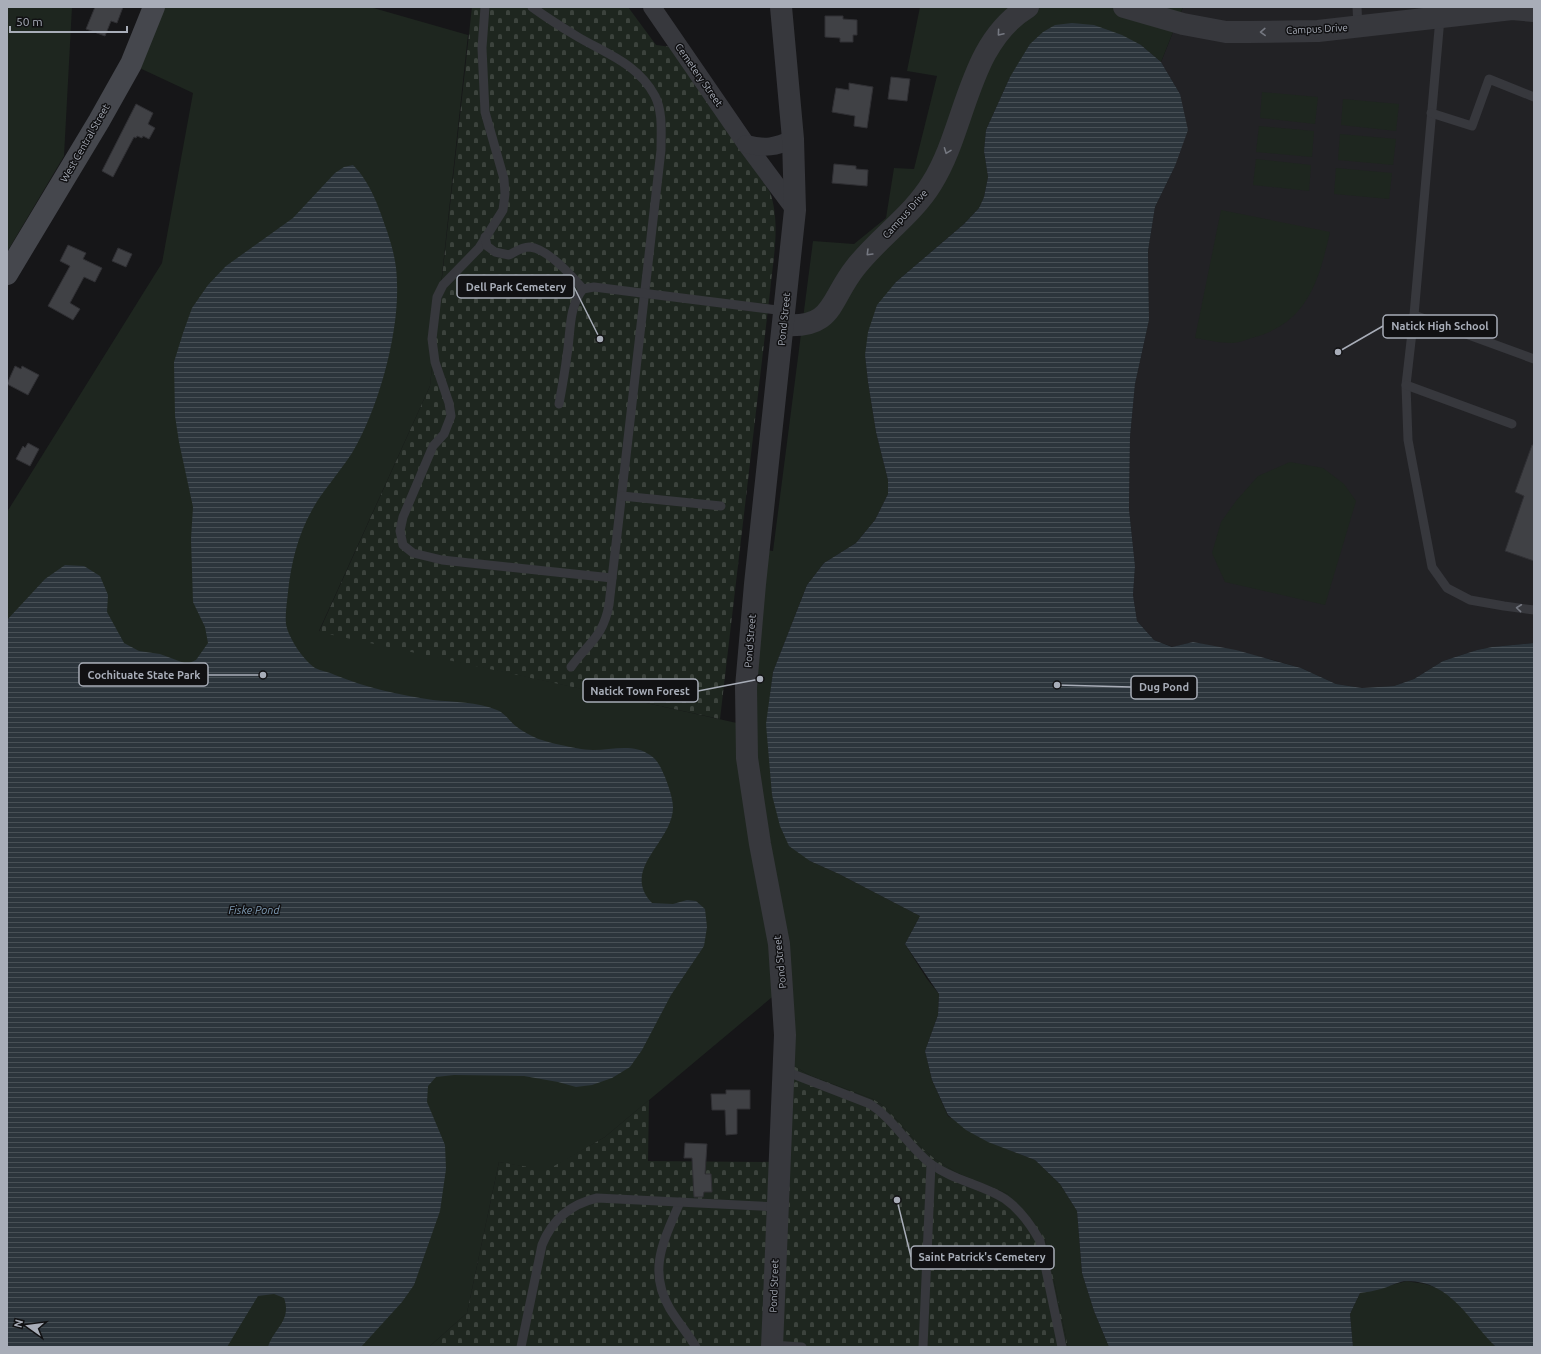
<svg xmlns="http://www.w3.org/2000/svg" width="1541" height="1354" viewBox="0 0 1541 1354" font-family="Ubuntu,sans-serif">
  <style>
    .built { fill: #222225 }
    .green { fill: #1e261f }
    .cemetery { fill: url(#cemetery-stones) }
    .water { fill: url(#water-rules) }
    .building { fill: #404145; stroke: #303034 }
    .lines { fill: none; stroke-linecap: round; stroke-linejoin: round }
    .service { stroke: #37383d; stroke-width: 9 }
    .minor { stroke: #37383d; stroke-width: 18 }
    .tertiary { stroke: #37383d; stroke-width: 22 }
    .secondary { stroke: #45474d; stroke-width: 22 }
    .oneway { stroke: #757881 }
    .labels { text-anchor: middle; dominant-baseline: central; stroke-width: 3; stroke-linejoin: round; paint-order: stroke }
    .street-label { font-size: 10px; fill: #a8adb8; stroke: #111113 }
    .water-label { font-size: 11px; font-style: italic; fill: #7f9bb3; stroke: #111113 }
    .leader { fill: none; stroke: #a8adb8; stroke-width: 1.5 }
    .callout-dot { fill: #a8adb8; stroke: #111113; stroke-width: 1.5 }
    .callout { fill: #111113; stroke: #a8adb8; stroke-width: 1.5 }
    .callout-label { font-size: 11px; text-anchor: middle; font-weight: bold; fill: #a8adb8 }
  </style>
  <defs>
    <pattern id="cemetery-stones" width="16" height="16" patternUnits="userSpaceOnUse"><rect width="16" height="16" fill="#1e261f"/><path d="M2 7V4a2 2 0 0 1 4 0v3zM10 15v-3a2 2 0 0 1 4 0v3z" fill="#3c433d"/></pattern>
    <pattern id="water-rules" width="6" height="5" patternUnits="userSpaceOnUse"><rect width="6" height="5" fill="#2c353c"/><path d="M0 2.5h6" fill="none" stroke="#485056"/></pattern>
  </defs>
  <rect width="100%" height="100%" fill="#161618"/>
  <path class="built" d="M1183,7H1534V643L1492,647L1477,650L1443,661L1414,679L1394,686L1362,688L1336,684L1301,668L1273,660L1193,642L1173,647L1154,640L1137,621L1133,595L1135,566L1129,509L1130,437L1135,384L1149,320L1148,251L1155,207L1175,166L1180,94L1161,62Z"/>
  <g class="green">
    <path d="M7,7H72L64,156L7,252Z"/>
    <path d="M154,7H370L468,35L430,386L319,631L746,725L759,549L773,551L813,241L854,244L886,218L894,168L914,169L937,76L907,71L920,7H1183L1161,62L1141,45L1010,77L986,130L984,151L988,177L984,197L979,208L964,224L896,282L865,355L868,382L876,432L888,480V494L875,520L856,543L824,563L807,585L773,672L770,697L772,795L810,861L839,874L920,916L905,944L927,979L939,994L938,1015L925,1051L932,1080L948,1116L1014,1152L1035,1160L1060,1184L1077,1211L1082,1273L1094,1311L1109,1347H1068L1045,1239L1008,1194L957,1173L935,1159L923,1149L885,1107L873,1099L811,1076L785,1061L783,988L605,1137L547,1171L499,1162L467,1313L429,1347H7V512L162,263L193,93L131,64Z"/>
    <path d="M1262,92L1318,97L1315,124L1260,118Z"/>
    <path d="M1343,99L1399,104L1396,131L1341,125Z"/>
    <path d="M1259,126L1314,131L1312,157L1256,152Z"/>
    <path d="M1340,134L1396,139L1393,165L1338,160Z"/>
    <path d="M1256,159L1311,165L1309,191L1253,185Z"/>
    <path d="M1336,168L1392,173L1389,199L1334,194Z"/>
    <path d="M1221,210L1330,232C1319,280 1308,322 1255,337C1248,339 1239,343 1232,343C1220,343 1207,340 1195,338Z"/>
    <path d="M1290,462L1323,468L1344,484L1356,501L1325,605L1225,582L1212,553L1221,522L1236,501L1258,476Z"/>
    <path d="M1407,1281C1416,1283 1426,1283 1434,1287C1462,1298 1476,1327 1496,1347H1353L1350,1314L1360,1293Z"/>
  </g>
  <g class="cemetery">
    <path d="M472,7H628L656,45L671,47L770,192C781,224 773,259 770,292L720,719L319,632L430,386Z"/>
    <path d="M785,1061L811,1076L873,1099L885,1107L923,1149L935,1159L957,1173L1008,1194L1024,1208L1037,1223L1045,1239L1068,1347H429L467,1313L499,1162L547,1170L605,1137L649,1100L648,1161L779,1162Z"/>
  </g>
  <g class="water">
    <path d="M1072,23L1094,25L1122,35L1141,45L1161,62L1180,94L1188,130L1175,166L1155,207L1148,251L1149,320L1135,384L1130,437L1129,509L1135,566L1133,595L1137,621L1154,640L1172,647L1193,642L1236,650L1301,668L1336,684L1362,688L1394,686L1414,679L1443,661L1477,650L1492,647L1534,643V1347H1496C1469,1321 1451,1281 1407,1281C1399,1281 1389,1287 1381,1289C1374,1291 1367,1292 1360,1293L1350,1314L1353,1347H1109L1094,1311L1082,1273L1077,1211L1060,1184L1035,1160L988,1142L966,1130L948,1115L932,1080L925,1051L938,1015L939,994L905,944L920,916L839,874L810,861L789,846L780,826L772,795L766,724L773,672L807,585L824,563L856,543L875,520L888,494V480L876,432L868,382L865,355L868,332L877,305L896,282L964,224L979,208L984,197L988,177L984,151L986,130L1010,77L1030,44L1043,32L1055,25Z"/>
    <path d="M353,165C371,183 379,208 387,231C393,249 397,265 397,284C399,334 378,410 352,453C340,472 323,490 312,510C298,535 291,563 288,592C287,602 285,614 286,624C288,637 303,660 315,668C321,671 329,672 335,675C367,688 399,695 433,700C454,702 477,702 497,710C505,713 510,722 517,727C530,737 545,742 561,745C571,747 583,750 593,750C612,750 633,743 650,755C658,760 661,768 665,777C668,785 673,798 673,808C672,843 620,869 652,903L673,904L687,900L696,901L705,909L707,927L704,946L671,995L642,1050L630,1067L612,1078L592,1085L576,1087L558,1082L524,1076L454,1075L436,1077L428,1086L427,1102L445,1145L446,1169L440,1211L414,1285L402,1302L361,1347H268C274,1328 292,1321 284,1298L274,1294L258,1296L227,1347H7V620L45,579L65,565L84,566L100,576L108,595L107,612L124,643L139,651L160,654L187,664L196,660L208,643L205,627L193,602L191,539L193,507L179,442L175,416L174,362L183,333L192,308L208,285L226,266L293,218L335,173L344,167Z"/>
  </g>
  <g class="building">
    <path d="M95,7H123L117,23L111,21L105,36L86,29Z"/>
    <path d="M825,16H843V19L857,20V35H853V42H840V38L825,37Z"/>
    <path d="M891,77L910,79L907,101L888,99Z"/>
    <path d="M849,83L873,87L867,128L854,126L855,116L832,112L836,88L849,90Z"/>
    <path d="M136,104L153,113L148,124L155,128L149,139L143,136L142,138L137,136L136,138L134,137L113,177L102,171Z"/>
    <path d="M834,164L856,166V169L868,170L867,186L832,183Z"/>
    <path d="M68,245L86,253L83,259L102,268L95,282L84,277L70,303L80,309L73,320L48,306L70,266L60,261Z"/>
    <path d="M118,248L132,254L126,267L112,261Z"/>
    <path d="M15,366L21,369L22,366L39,375L28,395L7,384Z"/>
    <path d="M28,443L39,449L30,466L16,459L23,446L25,448Z"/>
    <path d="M1532,445H1534V561L1505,551L1524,496L1515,492Z"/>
    <path d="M726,1090H750V1109H737V1134L726,1135L725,1110H712L711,1094H726Z"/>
    <path d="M685,1143L707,1144L705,1174H711L712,1192H704L703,1197H694L692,1158H684Z"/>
  </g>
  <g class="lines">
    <g class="service">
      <path d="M485,7L482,48L485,112L504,179L505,194L503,210L479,248L443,285L437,297L432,339L435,362L449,403L451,416L444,434L433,446L403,517L400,531L403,545L413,553L442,560L612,578"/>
      <path d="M532,7C547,18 563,28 578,37C607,54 638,64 655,96C663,112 661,132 661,150L609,605C603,637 589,642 571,667"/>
      <path d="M1357,7L1358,27"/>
      <path d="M1440,18L1414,315L1534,359"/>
      <path d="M1431,113L1472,126L1489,79L1534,97"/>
      <path d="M485,237L487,246L495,252L509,255C515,252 522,247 529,247C547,248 572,276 583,289"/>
      <path d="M1414,315L1406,385L1408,440L1432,567L1447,588L1470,600L1504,606L1534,610"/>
      <path d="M1406,385L1512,424"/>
      <path d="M559,404C562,388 565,371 567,355C571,332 568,308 583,289L594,287L785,311"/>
      <path d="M622,496L721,506"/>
      <path d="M785,1071L870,1104C895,1120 908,1147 931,1164C954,1181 982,1184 1005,1199C1021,1210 1031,1225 1040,1241L1062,1347"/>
      <path d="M680,1202C664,1240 647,1270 670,1309C678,1322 688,1334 696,1347"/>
      <path d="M772,1345L802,1347"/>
      <path d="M521,1347L542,1245C552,1220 571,1204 597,1198L777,1207"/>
      <path d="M923,1347L931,1164"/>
    </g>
    <g class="minor">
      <path d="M652,7L746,144L795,210"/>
      <path d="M746,144C765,149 776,147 793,139"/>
    </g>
    <g class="tertiary">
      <path d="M1124,7L1183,24L1226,32H1247L1318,31L1512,9L1534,11"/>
      <path d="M783,325C834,329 829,301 855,268C878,238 912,216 932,183C967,127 967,44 1028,7"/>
      <path d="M772,1347L785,1035L779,944L760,844L747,758L746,687L755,584L795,210L793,139L781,7"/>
    </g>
    <path class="secondary" d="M7,274L99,121L131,64L154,7"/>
  </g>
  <defs><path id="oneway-chevron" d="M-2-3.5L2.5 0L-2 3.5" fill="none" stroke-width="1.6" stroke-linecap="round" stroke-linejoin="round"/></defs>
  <g class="oneway">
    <use href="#oneway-chevron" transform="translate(1263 32) rotate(178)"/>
    <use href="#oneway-chevron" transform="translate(1000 33) rotate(130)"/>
    <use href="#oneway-chevron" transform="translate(947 151) rotate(111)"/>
    <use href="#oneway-chevron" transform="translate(869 253) rotate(135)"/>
    <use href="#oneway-chevron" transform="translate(1519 608) rotate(-174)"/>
  </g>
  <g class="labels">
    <g class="street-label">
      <text transform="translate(1317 29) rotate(-3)">Campus Drive</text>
      <text transform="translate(699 75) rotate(55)">Cemetery Street</text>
      <text transform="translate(85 143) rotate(-60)">West Central Street</text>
      <text transform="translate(905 214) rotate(-48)">Campus Drive</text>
      <text transform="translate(784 319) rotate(-84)">Pond Street</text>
      <text transform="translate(750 641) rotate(-85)">Pond Street</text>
      <text transform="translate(780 962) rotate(-96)">Pond Street</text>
      <text transform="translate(774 1286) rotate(-88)">Pond Street</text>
    </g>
    <g class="water-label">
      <text x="254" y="910">Fiske Pond</text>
    </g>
  </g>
  <path class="leader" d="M600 339L574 287M1338 352L1383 326M263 675L208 675M1057 685L1131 687M760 679L698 691M897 1200L911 1257"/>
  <g class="callout-dot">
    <circle cx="600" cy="339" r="4"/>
    <circle cx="1338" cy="352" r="4"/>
    <circle cx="263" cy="675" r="4"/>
    <circle cx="1057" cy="685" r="4"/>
    <circle cx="760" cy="679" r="4"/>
    <circle cx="897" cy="1200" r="4"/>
  </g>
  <g class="callout">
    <rect x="457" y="275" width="117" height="23" rx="4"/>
    <rect x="1383" y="315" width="114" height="23" rx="4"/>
    <rect x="79" y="663" width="129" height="23" rx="4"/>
    <rect x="1131" y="676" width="66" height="23" rx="4"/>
    <rect x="583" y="679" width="115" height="23" rx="4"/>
    <rect x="911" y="1246" width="143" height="23" rx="4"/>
  </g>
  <g class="callout-label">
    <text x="516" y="291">Dell Park Cemetery</text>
    <text x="1440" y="330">Natick High School</text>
    <text x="144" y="679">Cochituate State Park</text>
    <text x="1164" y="691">Dug Pond</text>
    <text x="640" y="695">Natick Town Forest</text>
    <text x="982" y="1261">Saint Patrick's Cemetery</text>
  </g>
  <rect width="1541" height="1354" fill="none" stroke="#a8adb8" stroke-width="16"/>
  <g transform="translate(28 1326) rotate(284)" stroke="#111113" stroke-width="3" paint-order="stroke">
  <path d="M0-3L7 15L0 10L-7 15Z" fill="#a8adb8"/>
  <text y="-6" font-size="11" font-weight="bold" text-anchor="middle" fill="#a8adb8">N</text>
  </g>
  <path d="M10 26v6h117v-6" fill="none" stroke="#a8adb8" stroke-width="2"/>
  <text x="16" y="26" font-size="12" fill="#a8adb8" stroke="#111113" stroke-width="3" paint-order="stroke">50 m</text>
</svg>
